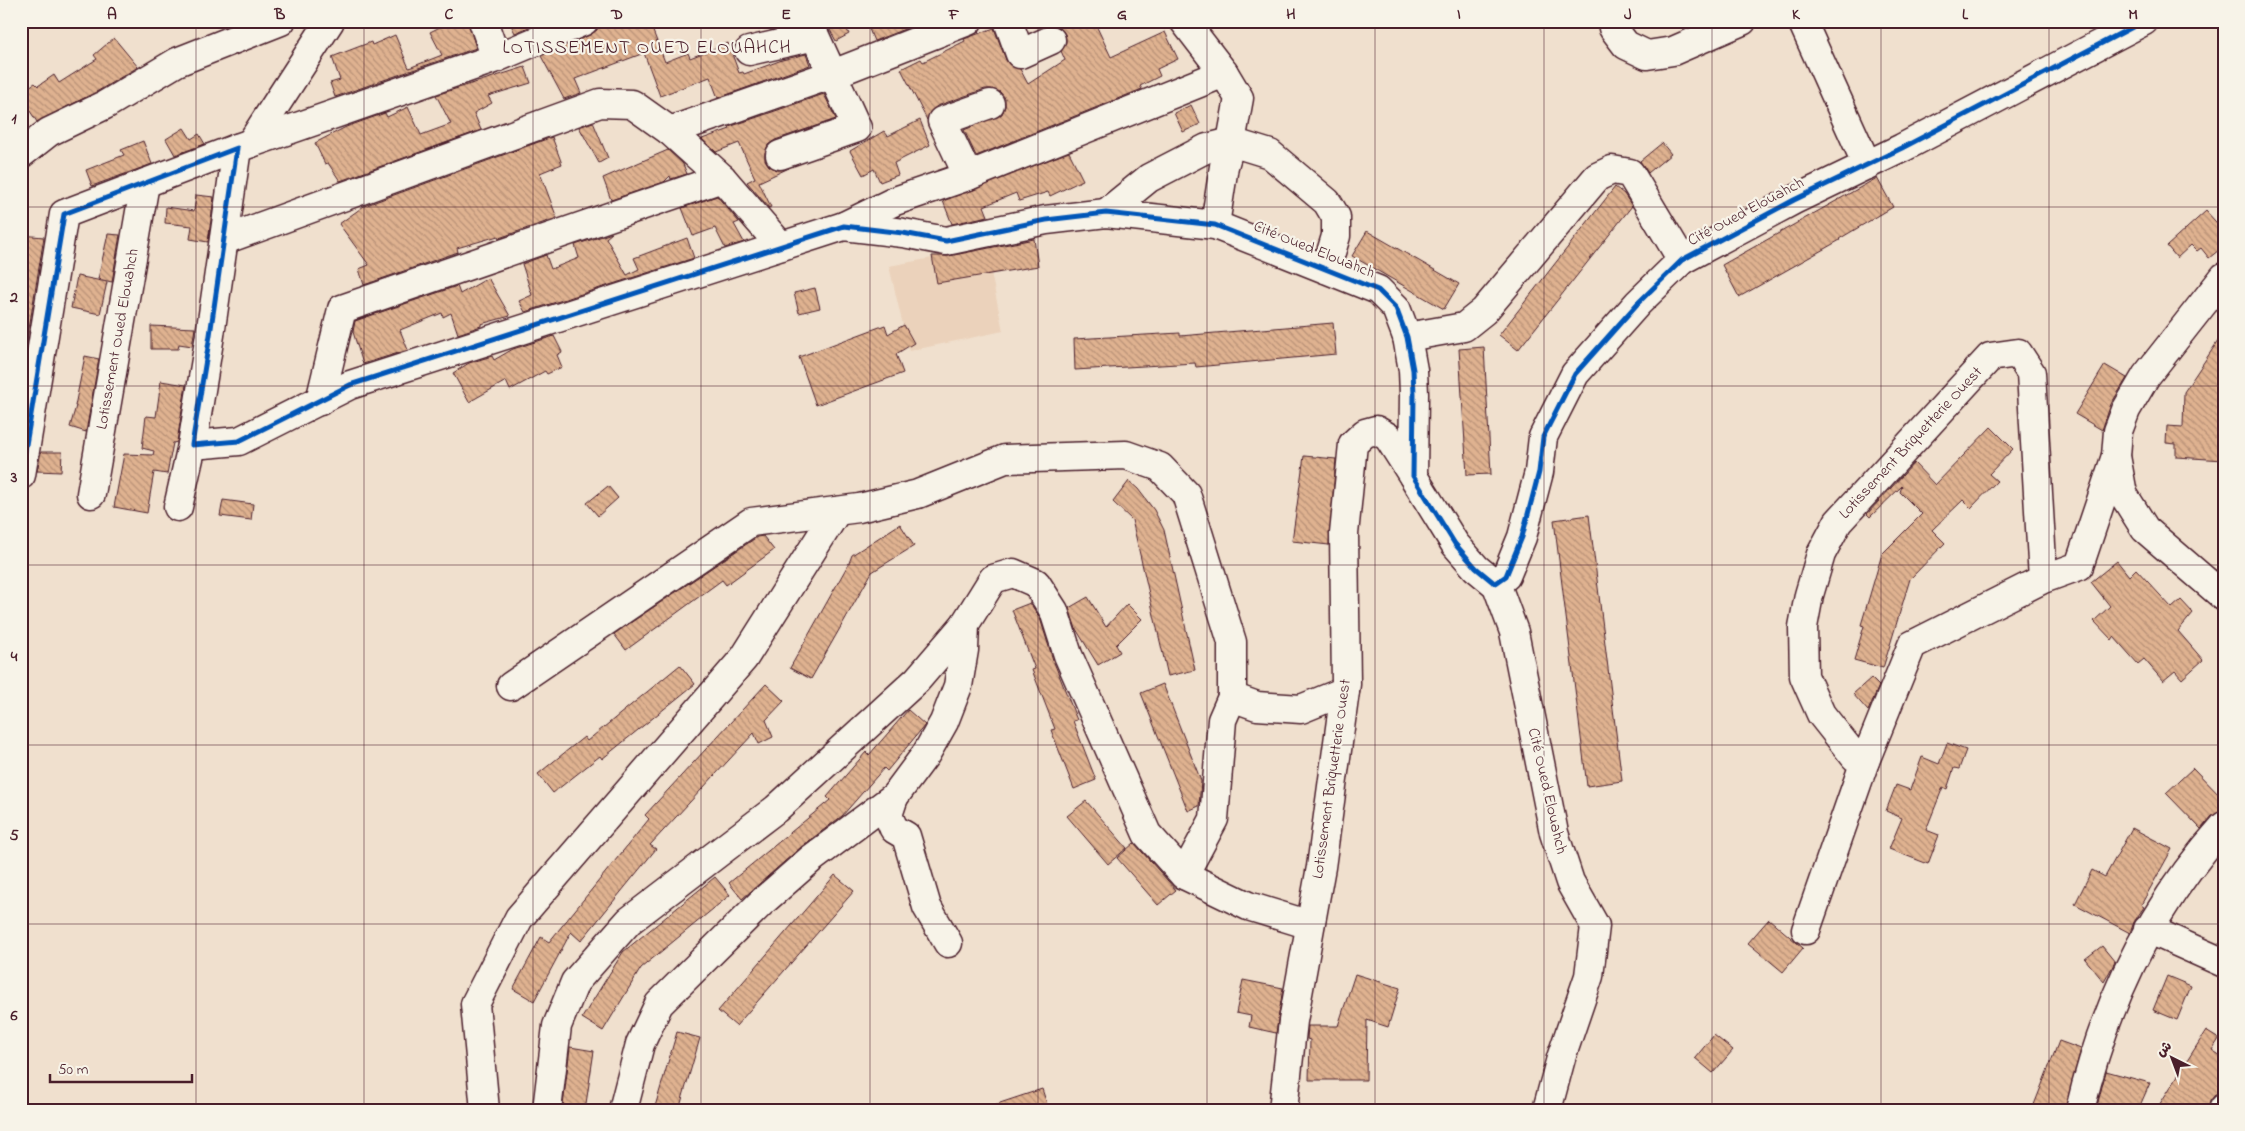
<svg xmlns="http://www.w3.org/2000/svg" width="2245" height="1131" viewBox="0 0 2245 1131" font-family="'Indie Flower','Playpen Sans Arabic',sans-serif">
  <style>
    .built { fill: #ebd2bb }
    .building { fill: url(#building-back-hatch); stroke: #4a1f2b }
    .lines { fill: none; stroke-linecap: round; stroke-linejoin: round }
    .minor-casing { stroke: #4a1f2b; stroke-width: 31 }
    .minor { stroke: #f7f3e8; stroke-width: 28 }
    .cycleway-casing { stroke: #f7f3e8; stroke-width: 8 }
    .cycleway { stroke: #0057b8; stroke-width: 5 }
    .grid { fill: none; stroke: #4a1f2b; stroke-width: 1; stroke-opacity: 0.55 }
    .labels { text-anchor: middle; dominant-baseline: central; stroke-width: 4.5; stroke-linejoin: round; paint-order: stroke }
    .street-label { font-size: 16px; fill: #4a1f2b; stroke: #f7f3e8 }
    .quarter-label { font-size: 19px; letter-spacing: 1px; fill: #4a1f2b; stroke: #f7f3e8 }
    .neatline { fill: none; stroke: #4a1f2b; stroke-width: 2 }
    .grid-label { font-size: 16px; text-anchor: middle; font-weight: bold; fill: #4a1f2b }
  </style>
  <defs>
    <pattern id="building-back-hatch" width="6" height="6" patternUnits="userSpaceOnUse" patternTransform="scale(1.25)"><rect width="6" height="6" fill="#dfb290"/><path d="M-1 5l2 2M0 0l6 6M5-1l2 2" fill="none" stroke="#b79076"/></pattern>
  </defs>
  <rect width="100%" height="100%" fill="#f0e0ce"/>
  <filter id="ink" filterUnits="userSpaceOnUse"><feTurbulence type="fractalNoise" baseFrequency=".02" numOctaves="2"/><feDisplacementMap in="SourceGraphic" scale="10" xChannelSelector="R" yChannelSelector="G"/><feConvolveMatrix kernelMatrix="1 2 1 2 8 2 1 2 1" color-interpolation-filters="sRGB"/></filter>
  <g filter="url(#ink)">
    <path class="built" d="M986,248L1003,331L909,351L889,266Z"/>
    <g class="building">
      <path d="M452,21H468L476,48L335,97L330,83L340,80L332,57L371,42L372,45L395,35L409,68L442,55L430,32Z"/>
      <path d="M509,21H543L515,33Z"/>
      <path d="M599,21H649L665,62L688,53L690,58L728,43L739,73L743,72L744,74L782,60L806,54L810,65L718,98L710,77L660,96L644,53L575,79L581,93L564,99L541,56L590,35L597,30Z"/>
      <path d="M766,21H809L770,30Z"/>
      <path d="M843,21L849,34L836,41L829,28Z"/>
      <path d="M888,21H925L874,41L869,29Z"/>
      <path d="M1049,21H1094L1111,57L1165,32L1178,59L1157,69L1160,76L1140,86L1142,89L976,156L964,130L1002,114L1005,106V98L1000,92L992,89H985L937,106L930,112L927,120L901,69L921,59L923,62L965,41L964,39L994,28L1006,60L1011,66L1020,69L1028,84L1065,60L1061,51L1066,42L1065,34L1060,28L1050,25Z"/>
      <path d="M114,38L138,67L98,91L37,122L21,97V92L35,83L38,86L54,75L59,83L97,59L94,55Z"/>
      <path d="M525,67L531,83L488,96L492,103L474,113L481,130L340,181L328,163L325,164L315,143L346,127L385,113L387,117L408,107L421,135L451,124L436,95Z"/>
      <path d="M824,94L836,119L775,140L768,145L765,153V160L769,166L778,170L789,168L759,182L771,207L769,208L747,182L755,178L739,143L716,152L702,139L730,129L729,127Z"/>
      <path d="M1191,105L1200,124L1183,132L1174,113Z"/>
      <path d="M920,120L930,145L894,163L898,175L880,182L874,169L863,175L850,151L884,131L888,136Z"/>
      <path d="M593,122L608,158L599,163L579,127Z"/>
      <path d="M184,128L191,139L199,134L205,144L175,155L166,139Z"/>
      <path d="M552,137L562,164L540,173L557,218L499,238L498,236L457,248L458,252L364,285L359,269L369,265L339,224L364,206Z"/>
      <path d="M143,141L152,164L92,186L86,170L124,155L121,150Z"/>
      <path d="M1662,143L1671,154L1648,173L1640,161Z"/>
      <path d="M668,150L683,164L687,174L671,179L670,176L664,182L611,200L603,178Z"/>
      <path d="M1069,152L1083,180L1050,196L1048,192L1019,201L1016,193L984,206L988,216L952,224L943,201Z"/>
      <path d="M1877,178L1893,207L1839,239L1840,240L1739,297L1722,265Z"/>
      <path d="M1615,187L1624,194L1632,206L1518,350L1499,335Z"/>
      <path d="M196,195L214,197L208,242L190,239L192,226L165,223L166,207L194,211Z"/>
      <path d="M717,196L739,222L734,224L744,242L725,248L715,228L693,236L682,208Z"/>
      <path d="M2206,211L2224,231V246L2209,258L2201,248L2197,251L2191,245L2177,258L2167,246Z"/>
      <path d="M1367,231L1459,284L1444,309L1352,256Z"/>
      <path d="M612,233L606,238L627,275L639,269L634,258L687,238L694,258L525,312L519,301L532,295L522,264L546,255L551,269L579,258L575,245Z"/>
      <path d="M108,234L120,235L112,282L98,279Z"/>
      <path d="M21,235L44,237L25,353L21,352Z"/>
      <path d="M1034,239L1038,266L937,283L932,256H949Z"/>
      <path d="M77,276L107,282L100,314L71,308Z"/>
      <path d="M488,278L510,316L481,324V326L458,334L451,313L443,317L442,313L400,330L408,350L363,364L353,332L355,321L457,286L460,294Z"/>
      <path d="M815,288L820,308L799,313L794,293Z"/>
      <path d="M1333,323L1336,354L1196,367L1195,363L1075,370L1074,339L1180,333V336Z"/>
      <path d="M885,325L888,334L904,325L914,343L896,354L903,373L816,405L799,357Z"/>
      <path d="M151,326L195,328L192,346L179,344L178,349H151Z"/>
      <path d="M2224,332V390L2221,388L2219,440H2224V460L2176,457V444L2166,443L2167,426L2183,427L2184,392Z"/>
      <path d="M554,336L562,352L557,355L562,367L547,374L545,371L510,390L506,381L469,402L453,373L469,363L492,356L494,360L513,349Z"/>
      <path d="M1484,347L1491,474L1467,475L1459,349Z"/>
      <path d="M85,356L99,359L86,432L70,427L76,406H75Z"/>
      <path d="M2105,365L2127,378L2111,404L2102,430L2075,414Z"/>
      <path d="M161,381L186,385L177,442L173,443L167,474L154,472L147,513L114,507L124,454L153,455L154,451L142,448L146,416L156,417Z"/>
      <path d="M1991,427L2013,449L1989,474L1997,481L1971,508L1963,500L1932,530L1945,543L1910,579L1883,668L1854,660L1864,626L1861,625L1882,554L1922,514L1900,492L1902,486L1870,517L1867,514L1914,463L1935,485Z"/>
      <path d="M41,452H62L61,472L37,471Z"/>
      <path d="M1304,456L1336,459L1329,545L1292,541Z"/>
      <path d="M1129,481L1138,489L1154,510L1164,530L1195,670L1168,676L1132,520L1113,502Z"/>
      <path d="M608,486L618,498L598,516L587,503Z"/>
      <path d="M223,500L253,504L251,520L220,516Z"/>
      <path d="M1589,515L1622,781L1587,786L1554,520Z"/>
      <path d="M900,524L914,546L872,572L811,679L790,668L849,563L852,555Z"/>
      <path d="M763,536L774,550L726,585L722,580L626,650L614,634L757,537Z"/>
      <path d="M2117,561L2129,576L2136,569L2172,608L2181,600L2193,613L2178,631L2203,660L2182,679L2175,671L2163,681L2144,659L2138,664L2114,637L2112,640L2094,621L2110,606L2091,582Z"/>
      <path d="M1088,597L1106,627L1127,604L1142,619L1116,645L1120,652L1098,665L1076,629L1069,608Z"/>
      <path d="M1030,603L1040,618L1053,660L1077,720L1073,721L1096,780L1074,789L1051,730L1055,729L1032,670L1035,669L1012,610Z"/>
      <path d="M680,665L695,684L602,759L600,756L553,793L538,774L584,737L587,741Z"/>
      <path d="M1871,678L1879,686L1868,711L1853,694Z"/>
      <path d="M766,684L784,701L766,720L773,737L759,744L754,733L650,845L656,849L581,941L571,932L534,1001L513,989L541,937L549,942L649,819L645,815Z"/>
      <path d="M1163,684L1201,781L1199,806L1188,811L1141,693Z"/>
      <path d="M908,710L925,725L887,771L884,768L842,816L801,847L742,899L729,883L830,800L827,797L866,752L869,755Z"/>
      <path d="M1947,743L1966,750L1959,769L1954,768L1947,789L1943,787L1926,830L1939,835L1928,864L1889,849L1902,818L1886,811L1896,785L1910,790L1922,757L1939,764Z"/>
      <path d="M2193,768L2224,800V811L2212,816L2201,829L2166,793Z"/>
      <path d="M1086,801L1127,848L1108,864L1067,816Z"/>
      <path d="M2132,828L2172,849L2141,905L2144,907L2134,922L2130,933L2075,904L2092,870L2105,877Z"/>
      <path d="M1134,843L1176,890L1158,905L1117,858Z"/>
      <path d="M835,875L854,891L736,1026L718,1011Z"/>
      <path d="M715,877L730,895L641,968L603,1031L582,1018L623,952Z"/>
      <path d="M1769,919L1803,948L1783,972L1748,943Z"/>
      <path d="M2102,946L2115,962L2104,982L2085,959Z"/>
      <path d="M1355,974L1400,988L1388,1027L1367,1020L1366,1080H1309L1310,1040L1307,1039L1308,1026H1338Z"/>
      <path d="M2167,976L2191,986L2177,1020L2153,1010Z"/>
      <path d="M1243,980L1283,988L1276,1033L1249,1027L1251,1016L1236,1013Z"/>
      <path d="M2206,1031L2219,1039L2212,1050L2224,1058V1089L2221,1093L2215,1095L2210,1101L2208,1110H2156Z"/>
      <path d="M677,1032L700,1038L679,1110H654Z"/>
      <path d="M1714,1035L1733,1050L1713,1073L1695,1058Z"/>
      <path d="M2059,1041L2081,1049L2065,1110H2032Z"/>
      <path d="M570,1047L594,1051L585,1110H568L569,1107L563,1106Z"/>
      <path d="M2106,1071L2150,1083L2138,1110H2096Z"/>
      <path d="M1042,1089L1049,1110H989L988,1107Z"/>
    </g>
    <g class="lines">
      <defs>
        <g id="minor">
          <path d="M483,21L496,58"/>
          <path d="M1008,21L1020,54L1051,40"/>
          <path d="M1184,21L1224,73L1239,98L1231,142L1224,166L1215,225"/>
          <path d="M1612,21L1613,28L1626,45L1647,55L1673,51L1742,21"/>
          <path d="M1802,21L1867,165"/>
          <path d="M749,51L815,36L857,128L780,155"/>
          <path d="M670,131L722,178L781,246"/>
          <path d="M251,143L330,21"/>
          <path d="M237,148L496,58L584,21"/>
          <path d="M21,154L49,132L105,105L177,62L281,21"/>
          <path d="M968,176L942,121L990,104"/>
          <path d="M1106,213L1149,178L1207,148L1231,142L1270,154L1327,202L1336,217V236L1326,269"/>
          <path d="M844,226L895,201L968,176L1224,73"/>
          <path d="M224,240L600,103L632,104L670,131L833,74L968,21"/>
          <path d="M2224,277L2146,376L2126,410L2118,431L2116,456L2123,494L2145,529L2224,597"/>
          <path d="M1407,337L1464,327L1484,311L1597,177L1612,170L1630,173L1682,260"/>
          <path d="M320,401L342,309L722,178"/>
          <path d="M21,475L64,214L237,148L210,335L192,445L239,441L350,385L844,226L903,233L946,241L1046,220L1106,213L1215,225L1378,290L1396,308L1407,337L1413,370L1414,394L1413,476L1455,544L1476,568L1493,582L1496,583L1506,576L1522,537L1539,472L1543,437L1575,374L1638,303L1682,260L1794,200L1902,148L2144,21"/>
          <path d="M91,494L145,183"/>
          <path d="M178,507L192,445"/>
          <path d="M2043,579L1912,645L1865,761L1855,757L1821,714L1804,676L1803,627L1809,595L1821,554L1838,522L1990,357L2018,353L2031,373L2043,579L2079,566L2116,456"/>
          <path d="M1496,583L1514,632L1554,833L1570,882L1595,926L1589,976L1561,1058L1547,1110"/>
          <path d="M511,686L751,522L859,508L918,494L1005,459L1126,455L1160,467L1186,494L1232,642V697L1257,706L1301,709L1345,691"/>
          <path d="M894,797L888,815L894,829L906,836L927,907L948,943"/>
          <path d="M1184,875L1214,819L1222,720L1232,697"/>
          <path d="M2148,929L2224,963"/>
          <path d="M1806,930L1865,761"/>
          <path d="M485,1110L475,1004L519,918L744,658L837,511"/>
          <path d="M547,1110L557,1026L575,982L629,921L776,809L917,680L965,624L993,579L1013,573L1036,583L1054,611L1068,655L1147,834L1184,875L1248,906L1310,925"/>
          <path d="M623,1110L640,1044L659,1004L762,902L811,859L894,797L926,754L944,722L958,686L964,650L965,624"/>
          <path d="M1283,1110L1293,1021L1321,867L1346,684L1344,534L1353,444L1365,433L1376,430L1388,437L1413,476"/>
          <path d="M2080,1110C2105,1003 2150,908 2224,826"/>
          <path d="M2223,1110L2224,1108"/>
        </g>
      </defs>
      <use href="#minor" class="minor-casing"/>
      <use href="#minor" class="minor"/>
      <defs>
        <path id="cycleway" d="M21,475L64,214L237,148L210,335L192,445L239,441L350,385L844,226L903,233L946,241L1046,220L1106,213L1215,225L1378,290L1396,308L1407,337L1413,370L1414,394L1413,476L1455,544L1476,568L1493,582L1496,583L1506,576L1522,537L1539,472L1543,437L1575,374L1638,303L1682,260L1794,200L1902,148L2144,21"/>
      </defs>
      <use href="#cycleway" class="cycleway-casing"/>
      <use href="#cycleway" class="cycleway"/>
    </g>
  </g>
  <path class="grid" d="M196,21V1110M364,21V1110M533,21V1110M701,21V1110M870,21V1110M1038,21V1110M1207,21V1110M1375,21V1110M1544,21V1110M1712,21V1110M1881,21V1110M2049,21V1110M21,207H2224M21,386H2224M21,565H2224M21,745H2224M21,924H2224"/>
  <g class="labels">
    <g class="street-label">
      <text transform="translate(1746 212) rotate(-28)">Cité Oued Elouahch</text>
      <text transform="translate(1314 250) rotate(22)">Cité Oued Elouahch</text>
      <text transform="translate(118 339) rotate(-80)">Lotissement Oued Elouahch</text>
      <text transform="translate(1911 443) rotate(-47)">Lotissement Briquetterie Ouest</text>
      <text transform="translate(1332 779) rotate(-82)">Lotissement Briquetterie Ouest</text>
      <text transform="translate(1547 791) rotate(77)">Cité Oued Elouahch</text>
    </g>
    <g class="quarter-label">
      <text x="647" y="48">LOTISSEMENT OUED ELOUAHCH</text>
    </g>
  </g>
  <rect width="2245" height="1131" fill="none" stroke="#f7f3e8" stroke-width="55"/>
  <g transform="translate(2172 1058) rotate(318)" stroke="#f7f3e8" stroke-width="4" paint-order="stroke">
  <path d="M0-4L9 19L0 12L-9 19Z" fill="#4a1f2b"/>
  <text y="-8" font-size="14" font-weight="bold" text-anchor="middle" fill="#4a1f2b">ش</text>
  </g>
  <path d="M50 1074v8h142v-8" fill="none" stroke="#4a1f2b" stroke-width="2.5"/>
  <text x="58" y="1074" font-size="15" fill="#4a1f2b" stroke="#f7f3e8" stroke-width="4" paint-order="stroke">50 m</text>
  <rect x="28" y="28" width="2190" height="1076" class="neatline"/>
  <g class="grid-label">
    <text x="112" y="19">A</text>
    <text x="280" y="19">B</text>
    <text x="449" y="19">C</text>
    <text x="617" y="19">D</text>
    <text x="786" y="19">E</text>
    <text x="954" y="19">F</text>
    <text x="1122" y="19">G</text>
    <text x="1291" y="19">H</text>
    <text x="1459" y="19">I</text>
    <text x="1628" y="19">J</text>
    <text x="1796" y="19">K</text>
    <text x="1965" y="19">L</text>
    <text x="2133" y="19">M</text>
    <text x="14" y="123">1</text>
    <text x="14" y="302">2</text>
    <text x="14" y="482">3</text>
    <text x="14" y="661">4</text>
    <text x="14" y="840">5</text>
    <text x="14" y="1020">6</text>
  </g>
</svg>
